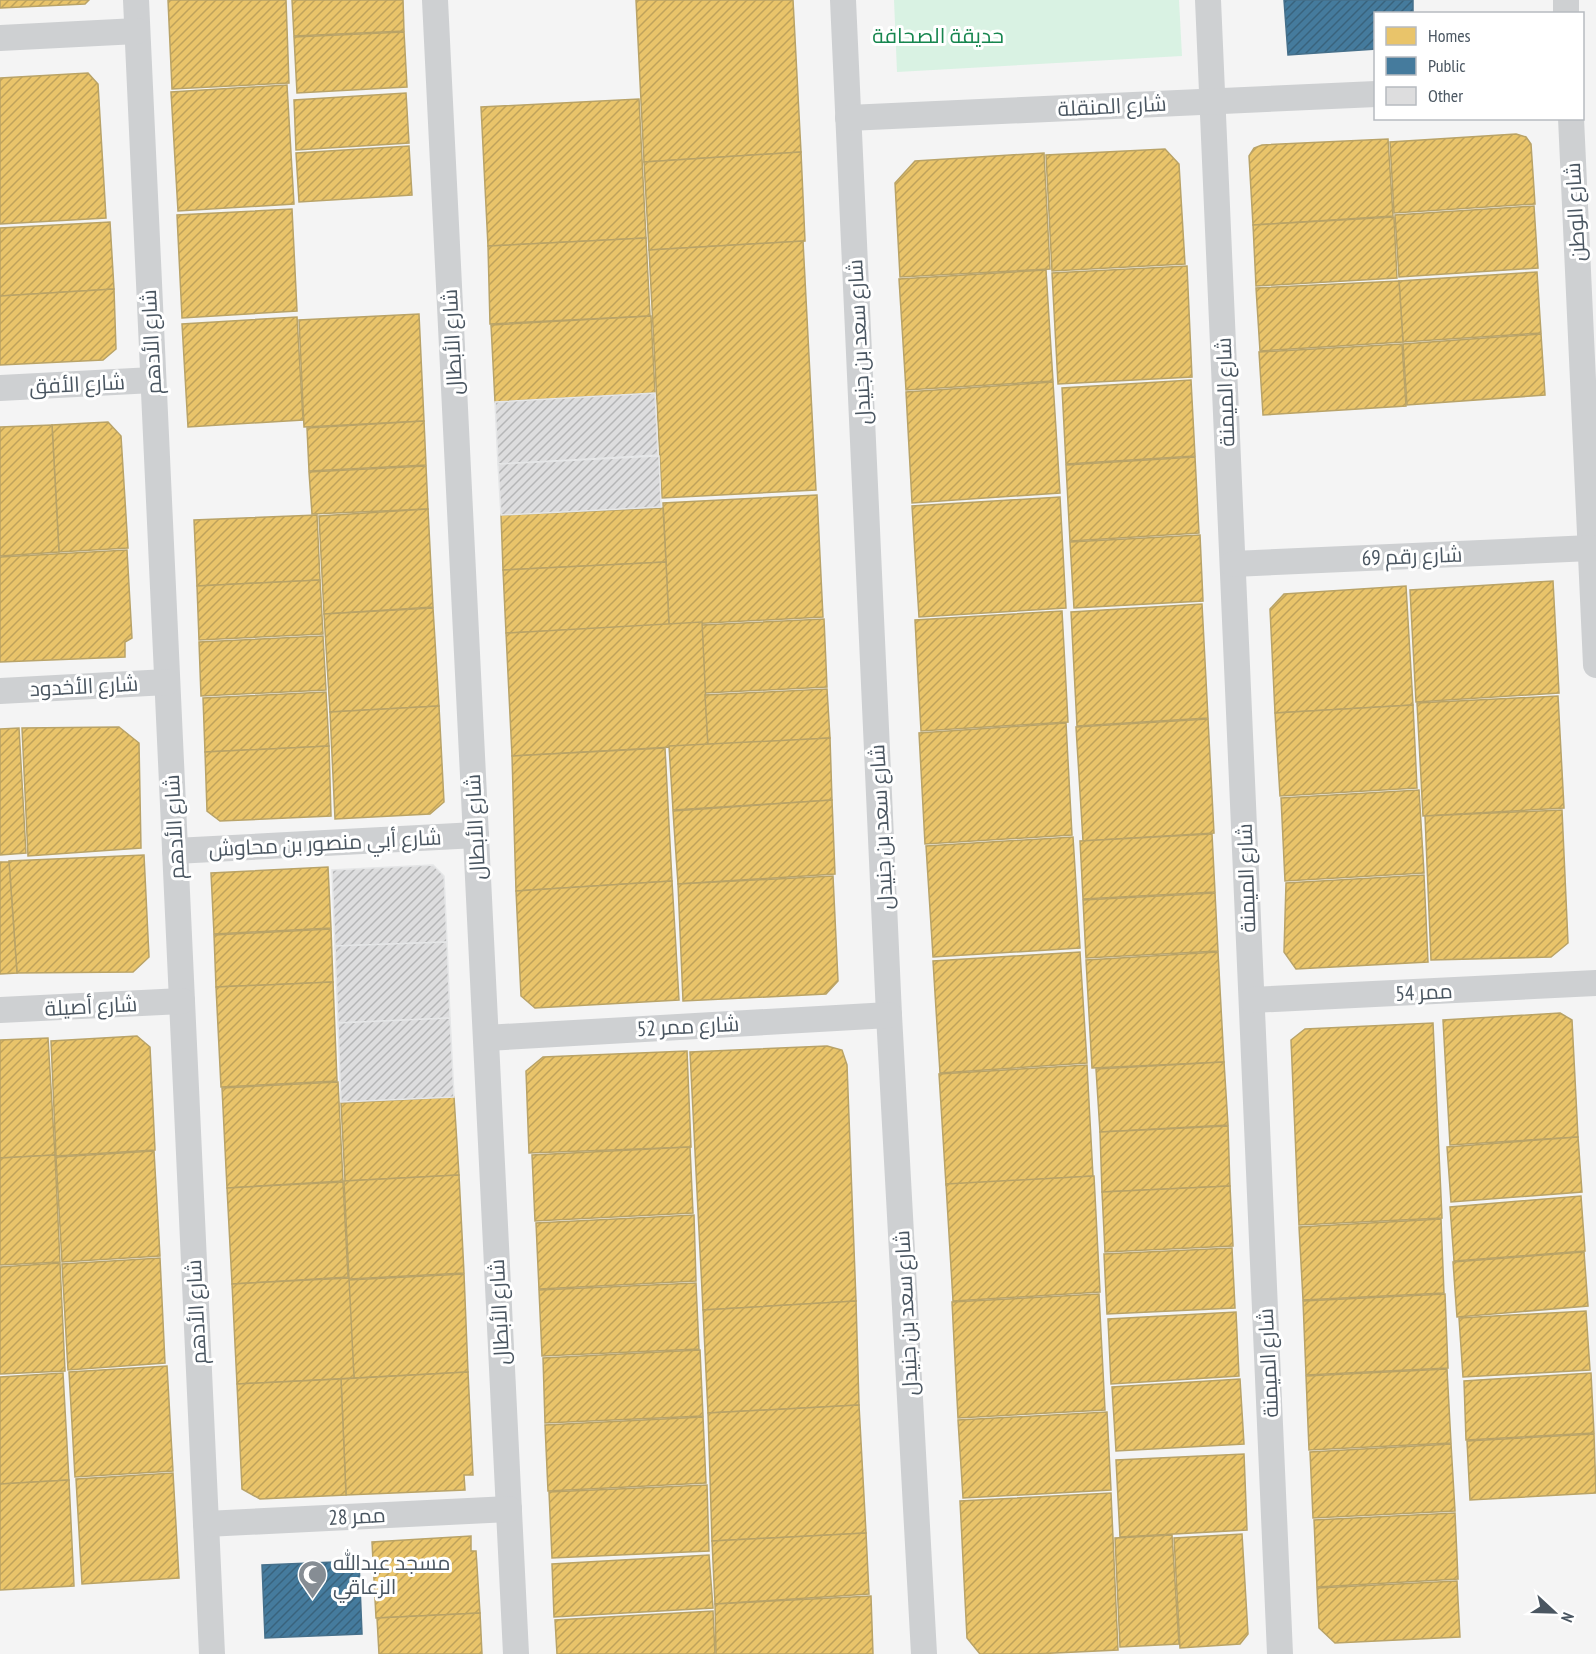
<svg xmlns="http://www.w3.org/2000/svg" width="1596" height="1654" viewBox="0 0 1596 1654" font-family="'PT Sans Narrow',Cairo,sans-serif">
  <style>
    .green { fill: #d9f2e3 }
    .homes { fill: url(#homes-hatch); stroke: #b9a367; stroke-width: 1.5 }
    .public { fill: url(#public-hatch); stroke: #46708b; stroke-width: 1.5 }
    .building { fill: url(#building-hatch); stroke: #e5e6e7; stroke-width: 1.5 }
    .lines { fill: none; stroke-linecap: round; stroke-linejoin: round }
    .street { stroke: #ced0d2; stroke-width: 26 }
    .labels { text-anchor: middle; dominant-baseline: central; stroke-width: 6; stroke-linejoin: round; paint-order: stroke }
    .park-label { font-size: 21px; fill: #17864f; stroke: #fff }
    .street-label { font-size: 21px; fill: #4a5661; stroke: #fff }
    .poi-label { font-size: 21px; fill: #4a5661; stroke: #fff; text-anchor: start }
  </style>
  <defs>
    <pattern id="homes-hatch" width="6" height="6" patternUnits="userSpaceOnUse" patternTransform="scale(1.5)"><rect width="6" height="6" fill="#e9c46a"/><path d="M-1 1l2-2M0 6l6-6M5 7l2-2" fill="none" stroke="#bfa25b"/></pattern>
    <pattern id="public-hatch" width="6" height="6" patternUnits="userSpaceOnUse" patternTransform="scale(1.5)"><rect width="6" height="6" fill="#457b9d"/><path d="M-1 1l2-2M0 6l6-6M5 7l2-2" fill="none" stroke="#39637d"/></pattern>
    <pattern id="building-hatch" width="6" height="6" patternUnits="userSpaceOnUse" patternTransform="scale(1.5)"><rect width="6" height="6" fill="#ddddde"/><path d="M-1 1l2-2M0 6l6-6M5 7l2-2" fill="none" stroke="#b5b6b7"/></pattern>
  </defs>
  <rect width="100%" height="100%" fill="#f4f4f4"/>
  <path class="green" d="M894,0H1179L1182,56L897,72Z"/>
  <g class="homes">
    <path d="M0,0H89L85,4L0,8Z"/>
    <path d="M168,0H286L289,83L172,89Z"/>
    <path d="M292,0H403L404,31L294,36Z"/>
    <path d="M636,0H793L801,152L644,162Z"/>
    <path d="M404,32L407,87L297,93L294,37Z"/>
    <path d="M88,73L98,84L106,218L0,224V78Z"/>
    <path d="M287,85L294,204L178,211L171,92Z"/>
    <path d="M406,93L409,143L296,150L294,100Z"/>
    <path d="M639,99L646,238L488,246L481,107Z"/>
    <path d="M1516,134L1526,137L1531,144L1535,204L1394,213L1390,142Z"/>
    <path d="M1388,139L1393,216L1253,225L1249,156L1254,148L1262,145Z"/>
    <path d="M409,146L412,195L299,202L296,153Z"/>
    <path d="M1165,149L1179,164L1185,264L1052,271L1046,155Z"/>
    <path d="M801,152L805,241L649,250L644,162Z"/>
    <path d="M1044,153L1050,269L900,277L895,183L915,161Z"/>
    <path d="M1534,206L1538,268L1399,277L1395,215Z"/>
    <path d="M292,209L297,311L182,318L177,215Z"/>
    <path d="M1394,217L1397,278L1256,286L1253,225Z"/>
    <path d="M110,222L114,289L0,296V228Z"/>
    <path d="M646,238L650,316L490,324L488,246Z"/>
    <path d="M803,241L816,490L662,498L649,250Z"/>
    <path d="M1187,266L1192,377L1058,384L1052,273Z"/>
    <path d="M1046,270L1053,381L906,390L899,279Z"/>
    <path d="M1537,272L1541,333L1403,342L1399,281Z"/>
    <path d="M1399,281L1403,342L1260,351L1256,288Z"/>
    <path d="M114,289L116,349L103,360L0,365V296Z"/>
    <path d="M419,314L424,421L304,427L299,320Z"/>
    <path d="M651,316L655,393L495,402L491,325Z"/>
    <path d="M297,317L303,420L188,427L182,324Z"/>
    <path d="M1541,334L1545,395L1407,405L1403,344Z"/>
    <path d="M1402,344L1406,406L1263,415L1259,352Z"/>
    <path d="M1191,380L1195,456L1066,464L1062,388Z"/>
    <path d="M1053,382L1060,493L912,503L906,392Z"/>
    <path d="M424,421L426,465L309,471L307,428Z"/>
    <path d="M108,422L121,436L128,548L59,552L52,425Z"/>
    <path d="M52,425L59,552L0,556V427Z"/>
    <path d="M1195,457L1199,533L1070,541L1066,465Z"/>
    <path d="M426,466L428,509L312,514L309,472Z"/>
    <path d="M817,495L823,617L669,625L663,503Z"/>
    <path d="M1060,497L1066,608L919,617L912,506Z"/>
    <path d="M663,508L666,562L503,570L501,515Z"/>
    <path d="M428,509L433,607L324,614L319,516Z"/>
    <path d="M317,515L320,580L197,586L194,520Z"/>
    <path d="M1200,535L1203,601L1074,608L1070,542Z"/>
    <path d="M127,550L132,638L125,642V657L0,662V557Z"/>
    <path d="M666,562L669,625L506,633L503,570Z"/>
    <path d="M320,580L323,634L199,640L197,586Z"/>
    <path d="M1553,581L1559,693L1416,702L1410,590Z"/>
    <path d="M1406,586L1413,705L1275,713L1270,609L1284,594Z"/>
    <path d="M1202,604L1208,718L1077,726L1071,612Z"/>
    <path d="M433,608L439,706L330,712L324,614Z"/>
    <path d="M1062,611L1068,722L921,731L915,620Z"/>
    <path d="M824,619L827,687L705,693L702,625Z"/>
    <path d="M702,622L708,745L512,756L506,633Z"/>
    <path d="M323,636L326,690L201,696L199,642Z"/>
    <path d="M827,689L830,738L708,745L705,695Z"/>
    <path d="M326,692L329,746L205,752L203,698Z"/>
    <path d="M1558,696L1564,808L1423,816L1417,703Z"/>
    <path d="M1413,705L1417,788L1280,796L1275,713Z"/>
    <path d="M439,706L444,802L430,814L335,819L330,712Z"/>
    <path d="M1208,719L1214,833L1083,841L1076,727Z"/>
    <path d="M1066,723L1072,835L925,844L919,733Z"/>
    <path d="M119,727L139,743L141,848L28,856L22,728Z"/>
    <path d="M19,728L26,853L0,855V729Z"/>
    <path d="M830,738L832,800L673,810L669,746Z"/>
    <path d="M329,746L331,816L220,821L207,811L205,752Z"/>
    <path d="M665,748L672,881L516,891L512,756Z"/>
    <path d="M1419,790L1424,873L1285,881L1281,798Z"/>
    <path d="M832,800L835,874L678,884L673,811Z"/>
    <path d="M1562,810L1568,943L1551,957L1431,960L1425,816Z"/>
    <path d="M1212,834L1215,892L1083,899L1080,841Z"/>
    <path d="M1073,837L1080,948L933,957L926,846Z"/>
    <path d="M144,855L149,957L133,972L17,973L9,861Z"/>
    <path d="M0,862H9L17,973L0,974Z"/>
    <path d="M328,867L331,928L214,934L211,873Z"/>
    <path d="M1424,875L1428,962L1296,969L1284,952L1286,883Z"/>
    <path d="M833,876L838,981L826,994L683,1001L678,884Z"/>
    <path d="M672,881L679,1000L535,1008L521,996L516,891Z"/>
    <path d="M1215,893L1218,951L1086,958L1083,900Z"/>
    <path d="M331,929L333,982L216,987L214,935Z"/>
    <path d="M1080,952L1087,1063L940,1073L933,961Z"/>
    <path d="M1218,952L1224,1062L1092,1068L1086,960Z"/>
    <path d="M333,982L337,1081L221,1087L216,987Z"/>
    <path d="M1560,1013L1572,1020L1578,1137L1450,1145L1443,1020Z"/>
    <path d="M1433,1023L1442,1218L1299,1225L1291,1040L1305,1029Z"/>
    <path d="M137,1036L150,1047L155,1150L56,1156L51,1041Z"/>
    <path d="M48,1038L55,1155L0,1158V1040Z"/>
    <path d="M827,1046L842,1050L847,1065L856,1301L703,1310L690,1052Z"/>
    <path d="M687,1051L691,1147L529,1153L526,1071L543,1057Z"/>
    <path d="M1224,1062L1228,1125L1100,1132L1096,1069Z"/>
    <path d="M1087,1065L1093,1176L946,1185L939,1074Z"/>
    <path d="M338,1082L343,1181L227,1188L222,1088Z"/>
    <path d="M454,1097L459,1175L345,1181L341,1103Z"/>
    <path d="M1228,1126L1230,1186L1102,1192L1100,1132Z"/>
    <path d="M1578,1137L1582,1192L1451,1202L1447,1147Z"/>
    <path d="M690,1147L693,1213L535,1221L532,1155Z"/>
    <path d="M154,1151L160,1256L62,1262L56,1157Z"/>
    <path d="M55,1155L60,1262L0,1265V1158Z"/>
    <path d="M459,1175L464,1273L349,1279L344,1181Z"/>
    <path d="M1094,1176L1100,1292L953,1301L946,1184Z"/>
    <path d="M343,1182L348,1277L232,1284L227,1188Z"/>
    <path d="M1230,1186L1233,1246L1105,1252L1102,1192Z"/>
    <path d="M1581,1196L1585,1251L1454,1261L1450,1207Z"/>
    <path d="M694,1215L696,1281L539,1289L536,1223Z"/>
    <path d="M1441,1219L1444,1293L1303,1300L1299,1227Z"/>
    <path d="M1232,1248L1235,1308L1107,1314L1104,1254Z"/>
    <path d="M1584,1252L1588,1306L1457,1317L1453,1262Z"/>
    <path d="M160,1258L165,1363L68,1370L62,1264Z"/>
    <path d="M60,1263L65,1371L0,1374V1267Z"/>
    <path d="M464,1274L468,1372L354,1378L348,1280Z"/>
    <path d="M349,1278L354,1378L237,1384L232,1284Z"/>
    <path d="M696,1283L699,1349L542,1356L539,1290Z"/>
    <path d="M1099,1294L1105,1410L958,1418L952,1302Z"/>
    <path d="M1445,1294L1448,1368L1306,1375L1303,1301Z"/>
    <path d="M856,1301L859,1405L708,1413L703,1310Z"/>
    <path d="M1586,1311L1590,1370L1463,1377L1459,1318Z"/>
    <path d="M1236,1312L1239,1376L1111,1384L1108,1319Z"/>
    <path d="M700,1350L703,1416L545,1423L543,1358Z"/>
    <path d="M167,1366L173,1471L75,1477L69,1372Z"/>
    <path d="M1447,1369L1451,1443L1309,1450L1306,1376Z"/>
    <path d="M468,1372L473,1475H464L465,1490L346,1495L341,1379Z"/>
    <path d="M63,1373L69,1480L0,1484V1377Z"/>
    <path d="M1591,1373L1594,1433L1466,1440L1464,1381Z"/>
    <path d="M341,1379L346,1495L260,1499L242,1489L237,1384Z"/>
    <path d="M1240,1379L1244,1444L1116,1451L1112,1387Z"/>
    <path d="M859,1405L866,1533L712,1541L708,1413Z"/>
    <path d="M1107,1412L1111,1490L963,1498L958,1420Z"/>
    <path d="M703,1417L706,1483L548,1491L545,1425Z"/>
    <path d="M1594,1434L1596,1493L1470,1500L1467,1441Z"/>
    <path d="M1451,1444L1455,1511L1313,1518L1310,1452Z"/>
    <path d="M1244,1454L1247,1530L1120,1537L1116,1460Z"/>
    <path d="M173,1473L179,1578L82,1584L76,1479Z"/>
    <path d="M69,1480L74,1586L0,1590V1484Z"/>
    <path d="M707,1485L709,1551L552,1558L549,1492Z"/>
    <path d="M1111,1493L1118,1650L1034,1654H980L967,1638L960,1501Z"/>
    <path d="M1455,1513L1458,1579L1317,1587L1314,1520Z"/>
    <path d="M866,1533L869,1594L715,1604L712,1541Z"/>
    <path d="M1242,1534L1248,1634L1240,1644L1180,1648L1174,1538Z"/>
    <path d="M1172,1535L1179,1644L1120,1647L1115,1538Z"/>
    <path d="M471,1536V1551H476L480,1613L376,1618L372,1542Z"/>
    <path d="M709,1555L713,1608L554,1617L552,1564Z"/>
    <path d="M1457,1581L1460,1637L1335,1643L1319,1628L1317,1588Z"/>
    <path d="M871,1596L873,1654H716L715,1604Z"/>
    <path d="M713,1611L715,1654H557L555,1620Z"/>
    <path d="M480,1613L482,1654H379L377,1618Z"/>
  </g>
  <g class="public">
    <path d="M1284,0H1413V14H1376V49L1288,55Z"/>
    <path d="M359,1561L362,1634L265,1638L262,1565Z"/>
  </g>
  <g class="building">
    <path d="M655,393L658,455L498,464L495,402Z"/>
    <path d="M659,456L661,507L501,515L498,464Z"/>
    <path d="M433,865L444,876L447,942L335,946L332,870Z"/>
    <path d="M447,942L450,1018L338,1023L335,946Z"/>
    <path d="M450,1018L454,1097L341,1102L338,1023Z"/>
  </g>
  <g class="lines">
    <g class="street">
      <path d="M136,0L212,1654"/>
      <path d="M435,0L516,1654"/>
      <path d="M843,0L889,1015L924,1654"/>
      <path d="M1208,0L1280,1654"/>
      <path d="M1566,0V14"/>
      <path d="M0,38L137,31"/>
      <path d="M848,118L1376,94"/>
      <path d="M1571,118L1596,665"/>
      <path d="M0,388L153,380"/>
      <path d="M1233,564L1591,548"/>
      <path d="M0,691L167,682"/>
      <path d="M175,851L476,835"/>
      <path d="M1252,1000L1596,983"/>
      <path d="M0,1010L182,1001"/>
      <path d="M486,1038L889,1015"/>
      <path d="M206,1524L509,1509"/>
    </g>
  </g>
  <defs>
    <symbol id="mosque-pin" viewBox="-11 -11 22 30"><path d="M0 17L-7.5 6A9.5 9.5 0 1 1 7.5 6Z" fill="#868d94" stroke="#fff"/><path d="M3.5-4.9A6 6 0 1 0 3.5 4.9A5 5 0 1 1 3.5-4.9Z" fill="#fff"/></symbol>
  </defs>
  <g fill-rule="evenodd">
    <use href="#mosque-pin" x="296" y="1558" width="33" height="45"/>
  </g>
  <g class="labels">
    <g class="park-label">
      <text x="938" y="35">حديقة الصحافة</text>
    </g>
    <g class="street-label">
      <text transform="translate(1112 106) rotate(-3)">شارع المنقلة</text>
      <text transform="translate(1575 212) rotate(-93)">شارع الوطن</text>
      <text transform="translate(151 342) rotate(-93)">شارع الأدهم</text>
      <text transform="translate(452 342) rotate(-93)">شارع الأبطال</text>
      <text transform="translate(859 342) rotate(-93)">شارع سعد بن جنيدل</text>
      <text transform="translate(77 384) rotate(-3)">شارع الأفق</text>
      <text transform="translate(1225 392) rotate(-92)">شارع الميمنة</text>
      <text transform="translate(1412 556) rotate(-2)">شارع رقم 69</text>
      <text transform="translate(84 686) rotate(-3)">شارع الأخدود</text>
      <text transform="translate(174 827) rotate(-93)">شارع الأدهم</text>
      <text transform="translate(475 827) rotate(-93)">شارع الأبطال</text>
      <text transform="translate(881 827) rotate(-93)">شارع سعد بن جنيدل</text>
      <text transform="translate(325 843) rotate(-3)">شارع أبي منصور بن محاوش</text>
      <text transform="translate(1246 878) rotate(-92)">شارع الميمنة</text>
      <text transform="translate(1424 992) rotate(-3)">ممر 54</text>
      <text transform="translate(91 1006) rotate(-3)">شارع أصيلة</text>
      <text transform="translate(688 1026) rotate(-3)">شارع ممر 52</text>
      <text transform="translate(196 1312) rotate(-93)">شارع الأدهم</text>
      <text transform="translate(499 1312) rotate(-93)">شارع الأبطال</text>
      <text transform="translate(906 1313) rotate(-93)">شارع سعد بن جنيدل</text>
      <text transform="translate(1268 1363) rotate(-93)">شارع الميمنة</text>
      <text transform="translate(357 1516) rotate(-3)">ممر 28</text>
    </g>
    <g class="poi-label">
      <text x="333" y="1562">مسجد عبدالله<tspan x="333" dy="24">الزعاقي</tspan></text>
    </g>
  </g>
  <rect x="1374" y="12" width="210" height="108" fill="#ffffff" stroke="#b7bbc0" stroke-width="1.5"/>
  <rect x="1386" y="27" width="30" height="18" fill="#e9c46a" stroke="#b7bbc0" stroke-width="1.5"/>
  <text x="1428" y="42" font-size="18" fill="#4a5661">Homes</text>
  <rect x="1386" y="57" width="30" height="18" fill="#457b9d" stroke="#b7bbc0" stroke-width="1.5"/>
  <text x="1428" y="72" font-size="18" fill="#4a5661">Public</text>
  <rect x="1386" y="87" width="30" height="18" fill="#ddddde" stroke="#b7bbc0" stroke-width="1.5"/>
  <text x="1428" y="102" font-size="18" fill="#4a5661">Other</text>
  <g transform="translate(1554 1612) rotate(112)" stroke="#ffffff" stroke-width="4.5" paint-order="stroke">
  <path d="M0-4.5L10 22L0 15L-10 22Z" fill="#4a5661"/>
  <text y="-9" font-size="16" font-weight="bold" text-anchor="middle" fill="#4a5661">N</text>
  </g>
</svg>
